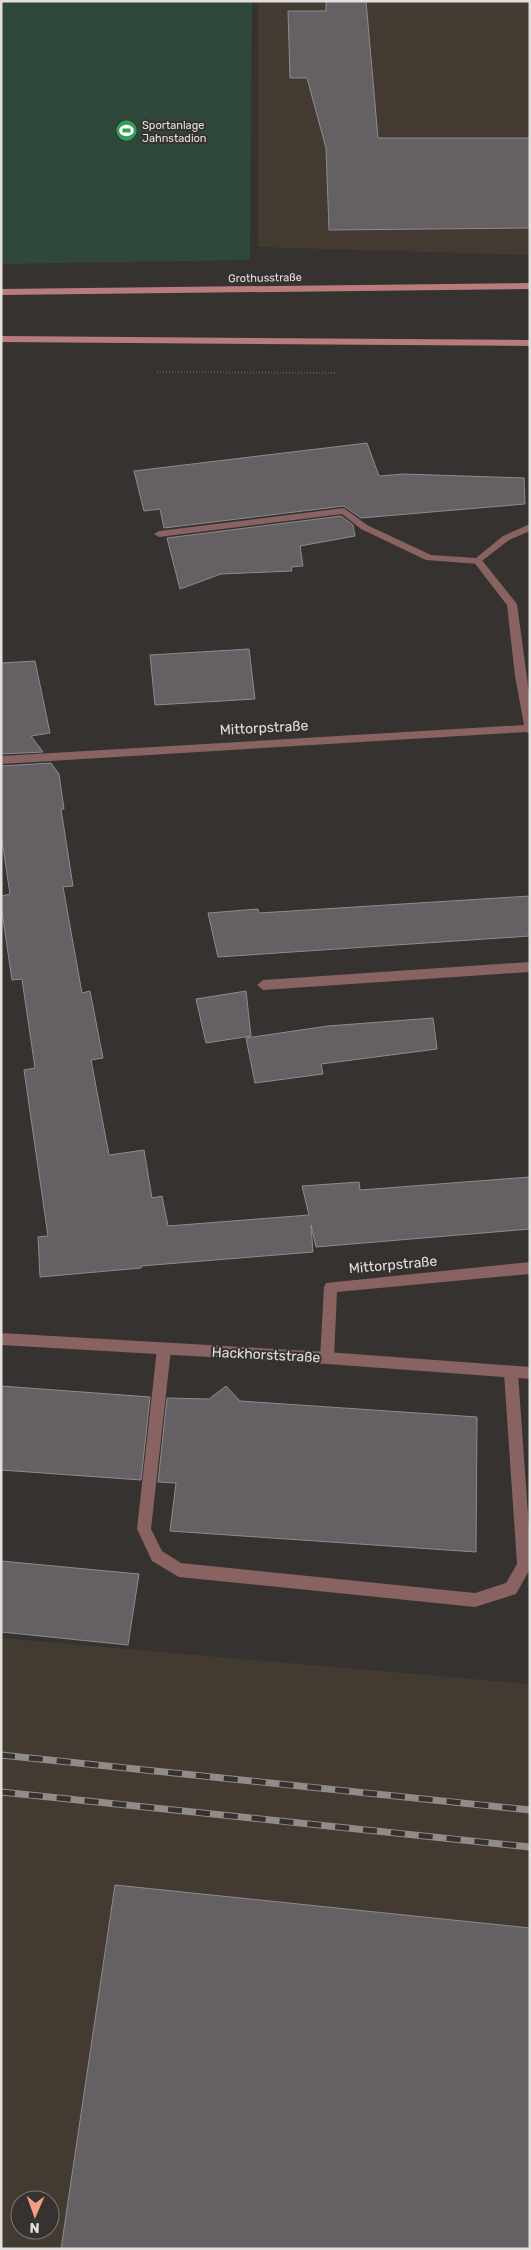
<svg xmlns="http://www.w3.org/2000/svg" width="531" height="2250" viewBox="0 0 531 2250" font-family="Rubik,sans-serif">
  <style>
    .built { fill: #433a32; fill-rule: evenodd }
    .green { fill: #30473b }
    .building { fill: #646064; stroke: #8e8b8f }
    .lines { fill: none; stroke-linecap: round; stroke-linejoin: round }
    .path { stroke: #807c79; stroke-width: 2; stroke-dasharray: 0.5 2.5; stroke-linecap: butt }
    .service { fill: #896262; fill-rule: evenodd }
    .minor { fill: #896262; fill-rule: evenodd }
    .secondary { fill: #b97c7c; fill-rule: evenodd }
    .rail-casing { stroke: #8f8c89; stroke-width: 7 }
    .rail { stroke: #36322f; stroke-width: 5; stroke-dasharray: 14; stroke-linecap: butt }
    .labels { text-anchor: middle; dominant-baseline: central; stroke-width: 4; stroke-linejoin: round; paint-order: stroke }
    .far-poi-label { font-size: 11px; fill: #e2dfdd; stroke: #36322f; text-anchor: start }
    .far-street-label { font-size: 11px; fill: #e2dfdd; stroke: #36322f }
    .street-label { font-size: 14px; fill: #e2dfdd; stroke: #36322f }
  </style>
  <rect width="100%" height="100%" fill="#36322f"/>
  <g class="built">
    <path d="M258,1H530V255L258,247Z"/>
    <path d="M1,1638L530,1684V2249H1ZM20,2200H50V2230H20Z"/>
  </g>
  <path class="green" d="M1,1H252L250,260L1,264Z"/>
  <g class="building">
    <path d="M326,1H366L378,138H530V228L329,230L326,148L307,78H290L288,11H326Z"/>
    <path d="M367,443L379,476L404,474L524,478L525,504L361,518L344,506L164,528L160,509L144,511L134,471Z"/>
    <path d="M341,516L353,525L355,536L300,546L303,566L291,567L292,571L221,574L180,589L167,538Z"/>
    <path d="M249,649L255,699L155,705L150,655Z"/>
    <path d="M35,661L50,733L31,736L43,752L1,754V663Z"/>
    <path d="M51,763L59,774L64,809H61L73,886L63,887L82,993L90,991L103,1058L91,1060L109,1155L144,1150L152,1198L162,1196L168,1226L309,1215L302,1186L359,1182L360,1190L530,1177V1229L316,1247L311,1225L313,1252L141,1266V1268L40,1277L38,1237L48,1236L24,1070L35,1068L22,979L12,980L1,905V896L10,894L1,834V766Z"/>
    <path d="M530,896V936L218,957L208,913L258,909L259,913Z"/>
    <path d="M246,991L251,1036L206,1043L196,999Z"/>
    <path d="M433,1018L437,1049L321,1064L323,1074L255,1083L246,1038L328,1026Z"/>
    <path d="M1,1386L150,1397L141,1480L1,1470Z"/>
    <path d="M226,1386L240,1401L477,1417L476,1552L170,1531L176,1483L158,1482L167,1398L209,1399Z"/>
    <path d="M1,1561L139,1574L128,1645L1,1632Z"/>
    <path d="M115,1885L530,1928V2249H61Z"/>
  </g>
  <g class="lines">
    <path class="path" d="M157,372L336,373"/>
    <g class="service">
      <path d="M344,508L367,525L431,555L476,558L503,536L530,524V531L509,540L478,564L426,560L361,529L342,514L159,537L154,534L159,531Z"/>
      <path d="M530,962V972L263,990L257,985L263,980Z"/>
      <path d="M530,1262V1274L337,1292L334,1358L332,1362L327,1364L322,1362L320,1358L324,1287L326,1283Z"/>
      <path d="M164,1343L169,1345L171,1349L151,1529L162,1551L181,1563L475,1593L506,1583L517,1564L504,1373L506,1369L511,1367L516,1369L518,1373L530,1543V1569L516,1594L475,1607L179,1577L152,1561L137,1529L157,1349L159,1345Z"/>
    </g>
    <g class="minor">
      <path d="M478,558L481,559L517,604L530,700V734L526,732L1,764V756L524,725L515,676L507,605L473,561Z"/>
      <path d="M1,1333L327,1352L530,1367V1379L327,1364L1,1345Z"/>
    </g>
    <g class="secondary">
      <path d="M530,283V289L1,295V289Z"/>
      <path d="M1,336L530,340V346L1,342Z"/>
    </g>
    <defs>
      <g id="rail">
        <path d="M1,1755L530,1810"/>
        <path d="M1,1792L530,1847"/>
      </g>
    </defs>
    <use href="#rail" class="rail-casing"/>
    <use href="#rail" class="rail"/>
  </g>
  <defs>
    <symbol id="stadium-disc" viewBox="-11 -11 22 22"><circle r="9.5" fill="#2e9e5b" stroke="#36322f"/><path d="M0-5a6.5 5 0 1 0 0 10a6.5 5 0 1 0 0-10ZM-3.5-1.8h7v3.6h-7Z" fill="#fff"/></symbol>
  </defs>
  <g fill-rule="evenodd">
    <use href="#stadium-disc" x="114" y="118" width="25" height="25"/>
  </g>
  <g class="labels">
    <g class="far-poi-label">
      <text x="142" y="125">Sportanlage<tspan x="142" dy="13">Jahnstadion</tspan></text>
    </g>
    <g class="far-street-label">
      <text transform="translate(265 278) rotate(-1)">Grothusstraße</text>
    </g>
    <g class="street-label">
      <text transform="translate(264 728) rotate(-3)">Mittorpstraße</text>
      <text transform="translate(393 1265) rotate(-5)">Mittorpstraße</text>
      <text transform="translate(266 1355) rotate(3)">Hackhorststraße</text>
    </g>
  </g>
  <rect width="531" height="2250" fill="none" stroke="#e2dfdd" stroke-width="5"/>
  <g transform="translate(35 2215) rotate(182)"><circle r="24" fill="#36322f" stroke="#7b7775"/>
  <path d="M0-4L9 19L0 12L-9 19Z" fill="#f39f86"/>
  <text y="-8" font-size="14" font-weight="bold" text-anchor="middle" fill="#e2dfdd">N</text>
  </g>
</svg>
